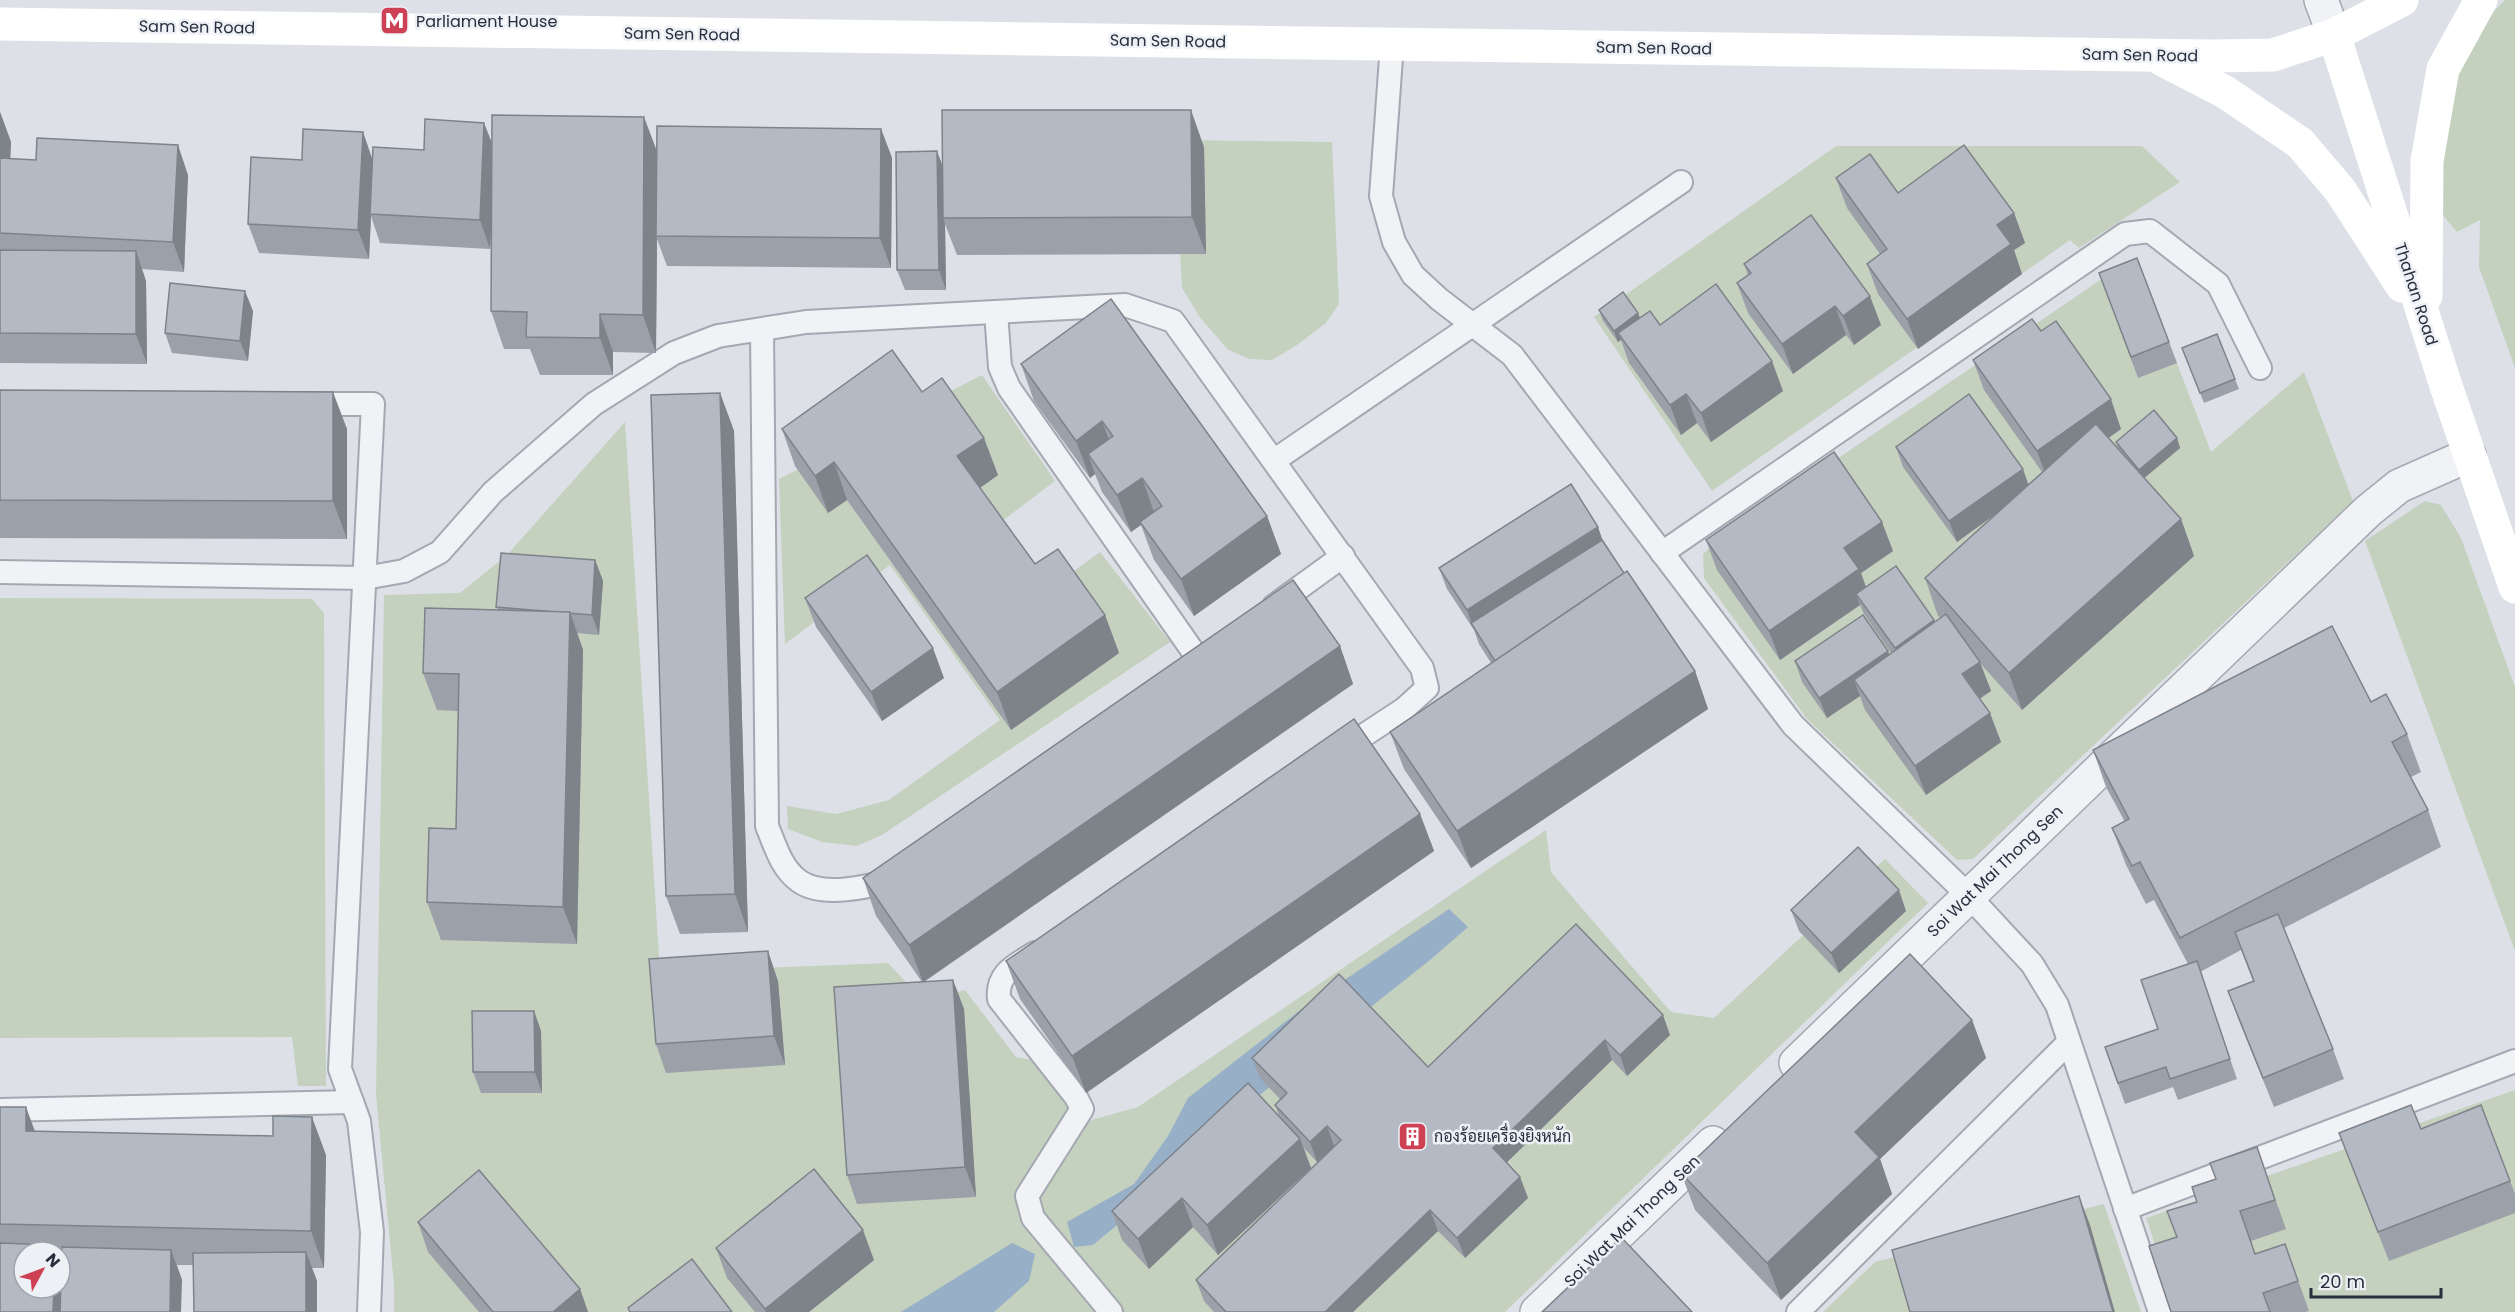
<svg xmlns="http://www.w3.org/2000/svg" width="2515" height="1312" viewBox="0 0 2515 1312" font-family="Poppins,Sarabun,sans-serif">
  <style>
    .green { fill: #c3d1be }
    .water { fill: #98afc8 }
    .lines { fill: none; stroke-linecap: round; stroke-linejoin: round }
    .lane-casing { stroke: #a3a8b1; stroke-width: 26 }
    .street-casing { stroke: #a3a8b1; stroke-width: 36 }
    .lane { stroke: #f0f2f6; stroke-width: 22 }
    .street { stroke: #f0f2f6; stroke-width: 33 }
    .secondary { stroke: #fff; stroke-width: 33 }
    .wall { fill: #9ba0a9; fill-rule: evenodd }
    .shaded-wall { fill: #7e8289 }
    .building { fill: #b4bac4; stroke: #7e8289; stroke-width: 1.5 }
    .labels { text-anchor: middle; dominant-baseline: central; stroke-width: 5; stroke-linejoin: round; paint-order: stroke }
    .poi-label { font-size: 16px; fill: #272f3e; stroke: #edf0f5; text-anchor: start }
    .street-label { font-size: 16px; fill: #272f3e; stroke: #edf0f5 }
  </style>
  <rect width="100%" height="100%" fill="#dde1e7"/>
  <g class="green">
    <path d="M2505,0H2515V368L2479,267L2480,220L2457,232L2436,207L2452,78L2479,26Z"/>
    <path d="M1174,140L1332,142L1339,304L1326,323L1297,345L1272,360L1249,359L1227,349L1199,316L1182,288Z"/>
    <path d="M1836,146H2142L2180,182L2079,248L2070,240L1712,491L1594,317Z"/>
    <path d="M2140,267L2211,452L2304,372L2353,501L1973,859L1957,860L1807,719L1704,578L1703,554L1722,537L2115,270Z"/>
    <path d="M982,375L1055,481L985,534L1033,601L1100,552L1170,642L882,835L857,846L822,842L788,829L787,806L836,814L889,800L1000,720L890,565L785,644L779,479Z"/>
    <path d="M625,422L660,972L888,963L925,1002L965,990L1016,1057L1043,1062L1088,1121L1138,1107L1546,830L1551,872L1671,1012L1714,1018L1885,859L1928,903L1505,1312H394V1285L376,1094L384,595L460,593L507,555Z"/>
    <path d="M2425,501L2441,505L2461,538L2515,687V951L2365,541Z"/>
    <path d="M0,598L312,599L324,613L326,1086H298L292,1037L0,1038Z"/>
    <path d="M2515,1090V1312H2178L2146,1218Z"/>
    <path d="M2104,1204L2141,1312H1823L1875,1262Z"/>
  </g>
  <g class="water">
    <path d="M1449,909L1468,927L1430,960L1232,1117L1151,1197L1093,1245L1074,1247L1067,1222L1134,1184L1168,1136L1188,1098L1299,1011Z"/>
    <path d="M1012,1243L1035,1254L1029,1281L994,1312H901Z"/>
  </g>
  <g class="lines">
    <defs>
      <g id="lane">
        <path d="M1392,44L1381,196L1394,242L1413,275L1439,299L1512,355L1793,725L1969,896L2032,964L2057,1005L2160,1312"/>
        <path d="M996,312L1000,367L1009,388L1199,660"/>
        <path d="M762,330L767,826C775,845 781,868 799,881C822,898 869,887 894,879"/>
        <path d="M307,404H373L340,1069L359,1121L372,1232L369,1312"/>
        <path d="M1275,460L1681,182"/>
        <path d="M1662,553L2125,234L2150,231L2218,284L2260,368"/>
        <path d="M0,572L365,578L404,571L440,552L493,492L594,404L674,353L718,336L806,322L1125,305L1173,321L1422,668L1427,688L1404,709L1340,751"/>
        <path d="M1274,606L1343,556"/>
        <path d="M1035,953C1016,965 996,973 999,999L1076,1097L1082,1109L1027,1196L1033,1218L1111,1312"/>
        <path d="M0,1110L352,1102"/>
        <path d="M2125,1209L2515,1061"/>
        <path d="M1798,1312L2069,1042"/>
      </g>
      <g id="street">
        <path d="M2321,0L2334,35"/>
        <path d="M1796,1063L2368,511L2399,486L2469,455"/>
        <path d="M1537,1312L1713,1143"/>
      </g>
    </defs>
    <use href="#lane" class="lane-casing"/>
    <use href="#street" class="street-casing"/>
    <use href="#lane" class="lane"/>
    <use href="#street" class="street"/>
    <g class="secondary">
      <path d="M0,24L2210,56L2273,55L2334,35L2402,0"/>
      <path d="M2334,35L2446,386L2515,587"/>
      <path d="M2161,59L2225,92L2300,143L2340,190L2402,286"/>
      <path d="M2426,296L2427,161L2443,69L2481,0"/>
    </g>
  </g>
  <g class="wall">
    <path d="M0,112L11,142L10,158L188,175L184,272L142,269L146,281L147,364L0,363Z"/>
    <path d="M484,123L492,143L656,151L881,129L892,158L891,268L667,266L657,239L656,353L613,352V375H540L530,349H504L491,311V232L490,249L380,243L371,216L369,259L259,253L248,224L302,160L363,132L372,158L424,150Z"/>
    <path d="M1204,147L1206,254L957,255L945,224L946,290H905L897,270L943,167Z"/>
    <path d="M1836,178L1898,193L2014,213L2025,243L2014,250L2022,274L1918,349L1878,294L1867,264L1880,254L1847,208Z"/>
    <path d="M2137,258L2177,363L2138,378L2099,273Z"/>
    <path d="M1744,264L1881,325L1854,345L1846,335L1793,374L1748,313L1737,283L1748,275Z"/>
    <path d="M1599,310L1638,313L1640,318L1660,325L1783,391L1711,442L1697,423L1681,435L1629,363L1621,340L1618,342L1603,321Z"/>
    <path d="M253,311L248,361L172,353L165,333Z"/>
    <path d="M2041,331L2121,429L2108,438L2118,449L2116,442L2177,438L2180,448L2144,478L2181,519L2194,556L2022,710L1980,663L1991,691L1980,699L2001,742L1926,795L1865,710L1860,696L1827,718L1802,682L1795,661L1888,651L1889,655L1891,653L1864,614L1860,605L1780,660L1717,570L1706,540L1893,551L1861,573L1866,587L1934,620L1935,622L1941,618L1938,616L1925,578L1996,514L1957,542L1903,467L1896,447L2029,484L2042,472L1984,390L1973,360Z"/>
    <path d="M2217,334L2239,389L2204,403L2186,358Z"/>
    <path d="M1021,364L1267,516L1281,554L1194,616L1154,560L1141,525L1131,532L1102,492L1095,474L1090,478L1034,401Z"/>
    <path d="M0,390L347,429V539L0,538Z"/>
    <path d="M922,392L998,475L980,488L1035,564L1105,615L1119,653L1011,730L847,500L828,513L795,466L782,429Z"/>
    <path d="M720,393L734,431L748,932L680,934L666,896Z"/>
    <path d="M1603,540L1624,573L1695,671L1708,709L1471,868L1404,769L1390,732L1491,663L1479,644L1474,630L1447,589L1439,568Z"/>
    <path d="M595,560L603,581L599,635L577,633L583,650L577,944L441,940L427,902L456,829L458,711L437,710L423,673L498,610L496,607Z"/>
    <path d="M805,598L944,678L882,721L816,627Z"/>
    <path d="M1340,646L1353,684L924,982L953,980L964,1009L976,1197L857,1204L847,1175L922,982L876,916L863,878Z"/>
    <path d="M2371,702L2407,734L2421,772L2411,777L2428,810L2441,847L2284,928L2333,1049L2344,1079L2274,1107L2239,1021L2228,991L2253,981L2241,950L2200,972L2237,1079L2178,1100L2173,1087L2125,1104L2105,1047L2158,1029L2188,964L2154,900L2146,904L2126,865L2112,828L2125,822L2106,787L2093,750Z"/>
    <path d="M1420,814L1434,851L1086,1093L1020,999L1006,961Z"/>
    <path d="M1791,910L1906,911L1839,973L1799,931Z"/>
    <path d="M1576,924L1670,1035L1627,1076L1612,1060L1506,1163L1520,1177L1528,1198L1465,1258L1438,1231L1353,1312H1214L1204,1301L1196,1280L1334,1146L1317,1162L1304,1148L1311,1168L1218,1255L1193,1227L1149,1269L1122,1240L1112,1211L1279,1116L1275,1105L1280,1099L1260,1078L1252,1058L1428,1067Z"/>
    <path d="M778,981L785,1065L666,1073L656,1044Z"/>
    <path d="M534,1011L541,1031L542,1093H481L473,1072Z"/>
    <path d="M1972,1020L1986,1058L1880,1159L1892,1194L1781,1300L1695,1210L1681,1173Z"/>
    <path d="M2481,1105L2515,1194V1213L2389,1261L2339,1133L2421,1129Z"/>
    <path d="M0,1107L35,1131L326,1155L324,1268H312L317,1281V1312H194L193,1265H177L182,1280L0,1312ZM24,1252H60V1288Z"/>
    <path d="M2257,1147L2286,1229L2251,1241L2255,1254L2285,1244L2309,1311L2305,1312H2171L2176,1237L2197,1202L2216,1179Z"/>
    <path d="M418,1222L580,1289L588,1312H479L428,1252Z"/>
    <path d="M716,1248L874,1260L809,1312H755L727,1278Z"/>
  </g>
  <g class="shaded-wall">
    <path d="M1191,110L1204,147L1206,254L1192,217Z"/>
    <path d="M0,112L11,142L9,187L0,163Z"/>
    <path d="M644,117L658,154L656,236L657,239L656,353L643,315Z"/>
    <path d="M484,123L495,152L490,249L480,220Z"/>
    <path d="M881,129L892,158L891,268L880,238Z"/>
    <path d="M363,132L373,162L370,214L371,216L369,259L358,230Z"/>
    <path d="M178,145L188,175L184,272L173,242Z"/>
    <path d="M937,151L945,172L943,218L945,224L946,290L939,270Z"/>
    <path d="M2014,213L2025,243L2014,250L2022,274L1918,349L1907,319L1997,225Z"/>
    <path d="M136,251L146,281L147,364L136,334Z"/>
    <path d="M245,291L253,311L248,361L240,341Z"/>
    <path d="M1870,296L1881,325L1854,345L1843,316Z"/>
    <path d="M1835,306L1846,335L1793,374L1782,344Z"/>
    <path d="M1638,313L1642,324L1618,333L1621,340L1618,342L1614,331Z"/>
    <path d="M600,314L613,352V375L600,338Z"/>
    <path d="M1772,361L1783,391L1711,442L1701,413Z"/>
    <path d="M333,392L347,429V539L333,501Z"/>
    <path d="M720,393L734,431L748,932L735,894Z"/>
    <path d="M1686,394L1697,423L1681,435L1670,405Z"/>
    <path d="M2111,399L2121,429L2048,481L2037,451Z"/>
    <path d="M1102,421L1116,459L1088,454L1095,474L1090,478L1076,441Z"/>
    <path d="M984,438L998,475L971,494L957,456Z"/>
    <path d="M2177,438L2180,448L2142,480L2139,470Z"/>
    <path d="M834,462L847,500L828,513L815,476Z"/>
    <path d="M2023,469L2030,489L1957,542L1949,521Z"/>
    <path d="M1142,478L1155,515L1140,522L1141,525L1131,532L1117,495Z"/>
    <path d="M1267,516L1281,554L1194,616L1181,579Z"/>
    <path d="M2181,519L2194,556L2022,710L2009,673Z"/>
    <path d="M1882,522L1893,551L1861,573L1870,599L1856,594L1860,605L1780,660L1769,631L1844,548Z"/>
    <path d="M1598,527L1605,547L1472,624L1467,610Z"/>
    <path d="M595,560L603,581L599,635L592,615Z"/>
    <path d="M570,612L583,650L577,944L563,907Z"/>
    <path d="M1105,615L1119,653L1011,730L997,692Z"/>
    <path d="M1934,620L1942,641L1902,669L1895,648Z"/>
    <path d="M1340,646L1353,684L923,982L909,945Z"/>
    <path d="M933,648L944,678L882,721L871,692Z"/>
    <path d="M1888,651L1895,672L1854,680L1860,696L1827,718L1819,698Z"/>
    <path d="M1980,662L1991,691L1972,703L1962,674Z"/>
    <path d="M1695,671L1708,709L1471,868L1457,831Z"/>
    <path d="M1990,713L2001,742L1926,795L1915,766Z"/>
    <path d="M1420,814L1434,851L1086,1093L1072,1056Z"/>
    <path d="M1899,890L1906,911L1839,973L1831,953Z"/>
    <path d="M768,951L778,981L785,1065L774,1036Z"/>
    <path d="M953,980L964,1009L976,1197L965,1167Z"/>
    <path d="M534,1011L541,1031L542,1093L535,1072Z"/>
    <path d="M1663,1015L1670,1035L1627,1076L1620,1055Z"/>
    <path d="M1972,1020L1986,1058L1880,1159L1892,1194L1781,1300L1767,1263L1855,1132Z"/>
    <path d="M1605,1040L1612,1060L1500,1169L1493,1148Z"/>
    <path d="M26,1107L40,1145L26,1131Z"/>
    <path d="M312,1117L326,1155L324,1268L311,1231Z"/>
    <path d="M1327,1126L1334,1146L1317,1162L1310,1142Z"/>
    <path d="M1300,1139L1311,1168L1218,1255L1207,1225Z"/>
    <path d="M1520,1177L1528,1198L1465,1258L1457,1238Z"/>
    <path d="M2079,1196L2090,1225L2115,1312H2113Z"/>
    <path d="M1182,1198L1193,1227L1149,1269L1138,1239Z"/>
    <path d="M1430,1210L1438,1231L1353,1312H1325Z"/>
    <path d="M863,1230L874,1260L809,1312H766L765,1309Z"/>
    <path d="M171,1250L182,1280L181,1312H170Z"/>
    <path d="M306,1252L317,1281V1312H306Z"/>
    <path d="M60,1258L66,1275L65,1312H53L54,1288H60Z"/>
    <path d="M580,1289L588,1312H553Z"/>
  </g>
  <g class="building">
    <path d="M942,110H1191L1192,217L943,218Z"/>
    <path d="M492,115L644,117L643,315L600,314V338L526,337L527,312L491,311Z"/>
    <path d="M425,119L484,123L480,220L370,214L373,147L424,150Z"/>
    <path d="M657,126L881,129L880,238L656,236Z"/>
    <path d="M303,129L363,132L358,230L248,224L251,157L302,160Z"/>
    <path d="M37,138L178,145L173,242L0,233V158L36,160Z"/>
    <path d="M1964,145L2014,213L1997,225L2011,244L1907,319L1867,264L1887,249L1836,178L1870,154L1898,193Z"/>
    <path d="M937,151L939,270H897L896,152Z"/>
    <path d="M1811,215L1870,296L1843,316L1835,306L1782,344L1737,283L1751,273L1744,264Z"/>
    <path d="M0,250L136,251V334L0,333Z"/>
    <path d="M2137,258L2169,342L2131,357L2099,273Z"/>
    <path d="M170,283L245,291L240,341L165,333Z"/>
    <path d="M1716,284L1772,361L1701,413L1686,394L1670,405L1618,333L1650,311L1660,325Z"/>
    <path d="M1623,292L1638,313L1614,331L1599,310Z"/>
    <path d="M1111,299L1267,516L1181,579L1140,522L1162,506L1142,478L1117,495L1088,454L1113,436L1102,421L1076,441L1021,364Z"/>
    <path d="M2032,319L2041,331L2056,321L2111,399L2037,451L1973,360Z"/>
    <path d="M2217,334L2235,379L2200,393L2182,348Z"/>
    <path d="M892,350L922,392L942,378L984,438L957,456L1035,564L1058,549L1105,615L997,692L834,462L815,476L782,429Z"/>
    <path d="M0,390L333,392V501L0,500Z"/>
    <path d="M720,393L735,894L666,896L651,395Z"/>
    <path d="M1969,394L2023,469L1949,521L1896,447Z"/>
    <path d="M2154,410L2177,438L2139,470L2116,442Z"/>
    <path d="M2096,424L2181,519L2009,673L1925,578Z"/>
    <path d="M1834,452L1882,522L1844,548L1859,569L1769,631L1706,540Z"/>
    <path d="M1571,484L1598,527L1467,610L1439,568Z"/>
    <path d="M1602,540L1624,573L1495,661L1471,623Z"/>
    <path d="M501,553L595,560L592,615L496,607Z"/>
    <path d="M867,555L933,648L871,692L805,598Z"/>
    <path d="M1896,566L1934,620L1895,648L1856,594Z"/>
    <path d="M1627,571L1695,671L1457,831L1390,732Z"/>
    <path d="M1293,580L1340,646L909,945L863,878Z"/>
    <path d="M425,608L570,612L563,907L427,902L429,828L456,829L459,674L423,673Z"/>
    <path d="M1946,614L1980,662L1962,674L1990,713L1915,766L1854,680Z"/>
    <path d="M1863,615L1888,651L1819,698L1795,661Z"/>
    <path d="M2332,626L2371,702L2386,694L2407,734L2392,742L2428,810L2180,938L2140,862L2132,866L2112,828L2129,819L2093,750Z"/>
    <path d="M1354,719L1420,814L1072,1056L1006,961Z"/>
    <path d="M1858,847L1899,890L1831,953L1791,910Z"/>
    <path d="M2278,914L2333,1049L2263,1078L2228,991L2254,981L2235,932Z"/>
    <path d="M1576,924L1663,1015L1620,1055L1605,1040L1493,1148L1520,1177L1457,1238L1430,1210L1325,1312H1226L1196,1280L1341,1140L1327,1126L1310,1142L1275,1105L1287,1093L1252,1058L1339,974L1428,1067Z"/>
    <path d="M768,951L774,1036L656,1044L649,959Z"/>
    <path d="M1910,954L1972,1020L1855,1132L1879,1157L1767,1263L1681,1173Z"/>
    <path d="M2197,961L2230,1059L2170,1079L2166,1067L2118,1083L2105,1047L2158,1029L2141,980Z"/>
    <path d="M953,980L965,1167L847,1175L834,987Z"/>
    <path d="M472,1011H534L535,1072H473Z"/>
    <path d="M1248,1083L1300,1139L1207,1225L1182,1198L1138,1239L1112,1211Z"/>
    <path d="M2411,1105L2421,1129L2481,1105L2510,1181L2378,1232L2339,1133Z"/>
    <path d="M0,1107H26V1131L273,1136V1116L312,1117L311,1231L0,1224Z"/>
    <path d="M2257,1147L2275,1200L2240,1211L2255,1254L2285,1244L2298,1281L2263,1293L2270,1312H2171L2149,1246L2177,1237L2167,1211L2197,1202L2192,1187L2216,1179L2210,1163Z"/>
    <path d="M814,1169L863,1230L765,1309L716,1248Z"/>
    <path d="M479,1170L580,1289L553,1312H493L418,1222Z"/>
    <path d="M2079,1196L2113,1312H1910L1892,1250Z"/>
    <path d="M1621,1237L1692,1312H1542Z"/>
    <path d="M0,1243L55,1245V1252H24V1288H54L53,1312H0Z"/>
    <path d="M62,1247L171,1250L170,1312H60Z"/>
    <path d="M306,1252V1312H194L193,1253Z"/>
    <path d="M692,1259L732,1312H630L628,1308Z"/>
  </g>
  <defs>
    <symbol id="metro-square" viewBox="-11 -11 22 22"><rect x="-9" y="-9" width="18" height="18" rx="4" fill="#ce4054" stroke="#edf0f5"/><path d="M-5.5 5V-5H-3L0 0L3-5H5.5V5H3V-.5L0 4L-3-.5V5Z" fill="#fff"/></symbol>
    <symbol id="building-square" viewBox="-11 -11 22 22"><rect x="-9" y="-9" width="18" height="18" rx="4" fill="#ce4054" stroke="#edf0f5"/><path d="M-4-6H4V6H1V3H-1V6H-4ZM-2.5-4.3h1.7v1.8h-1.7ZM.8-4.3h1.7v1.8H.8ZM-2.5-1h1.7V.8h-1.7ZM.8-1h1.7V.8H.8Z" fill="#fff"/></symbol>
  </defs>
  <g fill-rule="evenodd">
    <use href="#metro-square" x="378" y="4" width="33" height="33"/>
    <use href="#building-square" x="1396" y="1120" width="33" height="33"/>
  </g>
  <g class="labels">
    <g class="poi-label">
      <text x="416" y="21">Parliament House</text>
      <text x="1434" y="1136">กองร้อยเครื่องยิงหนัก</text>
    </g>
    <g class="street-label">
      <text transform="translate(197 27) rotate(1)">Sam Sen Road</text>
      <text transform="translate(682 34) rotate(1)">Sam Sen Road</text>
      <text transform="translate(1168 41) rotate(1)">Sam Sen Road</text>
      <text transform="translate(1654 48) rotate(1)">Sam Sen Road</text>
      <text transform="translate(2140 55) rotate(1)">Sam Sen Road</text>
      <text transform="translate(2416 294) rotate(72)">Thahan Road</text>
      <text transform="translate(1995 871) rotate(-44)">Soi Wat Mai Thong Sen</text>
      <text transform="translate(1632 1221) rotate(-44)">Soi Wat Mai Thong Sen</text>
    </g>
  </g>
  <g transform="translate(42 1270) rotate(49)"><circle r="28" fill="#edf0f5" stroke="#9ea3ac" stroke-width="1.5"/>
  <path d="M0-4.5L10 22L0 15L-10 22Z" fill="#ce4054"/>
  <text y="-9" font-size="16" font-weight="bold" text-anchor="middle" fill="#272f3e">N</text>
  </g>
  <path d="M2311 1288v9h130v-9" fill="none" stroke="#272f3e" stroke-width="3"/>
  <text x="2320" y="1288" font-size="18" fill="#272f3e" stroke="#edf0f5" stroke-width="4.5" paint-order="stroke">20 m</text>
</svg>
